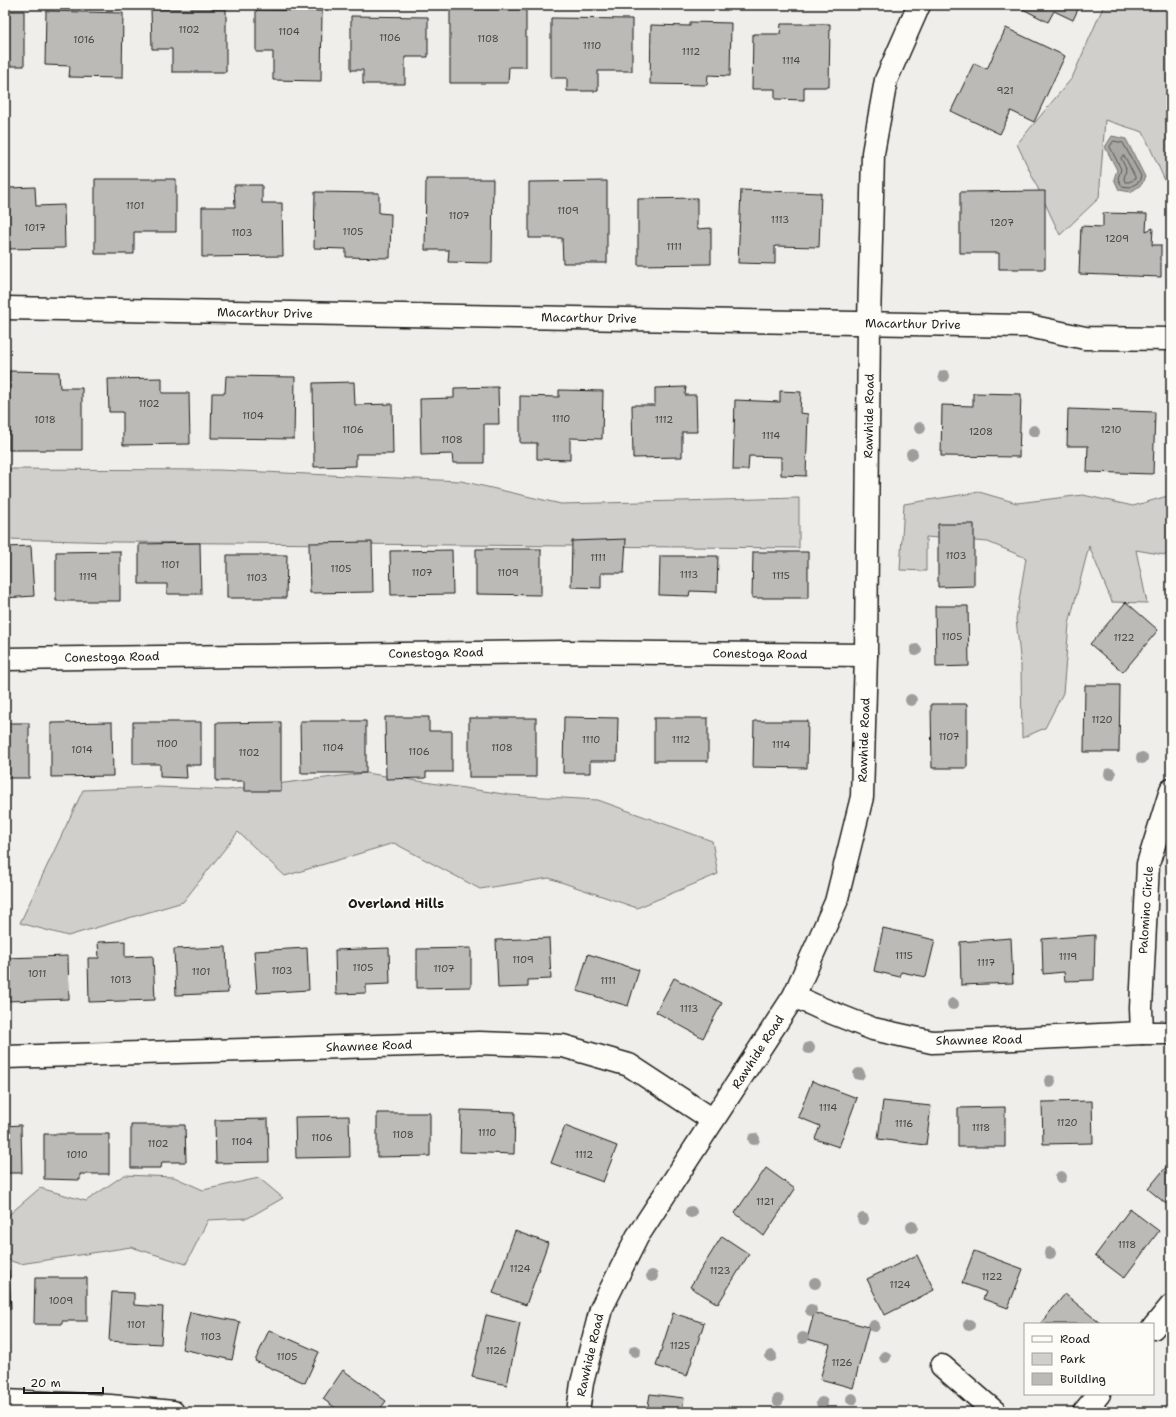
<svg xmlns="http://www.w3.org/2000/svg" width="1176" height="1417" viewBox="0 0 1176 1417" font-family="'Shantell Sans',sans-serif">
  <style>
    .green { fill: #d0cfcc; stroke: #767674 }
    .water { fill: #a8a7a3; stroke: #706f6d }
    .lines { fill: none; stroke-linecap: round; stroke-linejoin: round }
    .shore { stroke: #545452; stroke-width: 1 }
    .building { fill: #bbbab6; stroke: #1c1c1c }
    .minor-casing { stroke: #1c1c1c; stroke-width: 25 }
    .minor { stroke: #fdfcf7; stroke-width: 22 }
    .tree { fill: #9e9d9b }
    .labels { text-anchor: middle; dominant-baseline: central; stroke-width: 4; stroke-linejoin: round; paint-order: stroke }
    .number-label { font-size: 10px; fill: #444442 }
    .street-label { font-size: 12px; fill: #1c1c1c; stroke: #fdfcf7 }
    .neighbourhood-label { font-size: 13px; font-weight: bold; fill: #1c1c1c; stroke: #fdfcf7 }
  </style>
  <rect width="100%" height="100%" fill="#f0eeea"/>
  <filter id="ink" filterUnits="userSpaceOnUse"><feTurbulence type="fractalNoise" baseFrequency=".025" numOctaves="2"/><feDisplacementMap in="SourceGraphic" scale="8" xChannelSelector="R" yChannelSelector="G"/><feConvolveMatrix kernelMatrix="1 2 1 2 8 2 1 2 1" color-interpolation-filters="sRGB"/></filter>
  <g filter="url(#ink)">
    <g class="green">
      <path d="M1104,5H1171V194L1143,132L1105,120L1099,198L1060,235L1017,144L1072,78Z"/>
      <path d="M5,469L219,470L461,481L561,504L799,498V548L117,542L5,539Z"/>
      <path d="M979,492L1017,503L1083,495L1133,506L1171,495V556L1136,550L1147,603L1112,602L1089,546L1069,624L1063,693L1045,728L1022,738L1021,666L1016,619L1026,558L988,542L926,537V571L900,570L904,504Z"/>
      <path d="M366,773L510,795L598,800L712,841L718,874L637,908L549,878L480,889L394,843L285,876L238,832L183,902L68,936L20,923L83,790L158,787L227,790Z"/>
      <path d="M124,1175L174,1177L203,1190L259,1178L283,1198L248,1218L208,1220L186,1264L131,1247L20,1264L5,1259V1218L40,1188L86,1201Z"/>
    </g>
    <path class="water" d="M1112,136L1126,139L1145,177L1142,184L1131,192L1119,190L1114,179L1117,170L1105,147Z"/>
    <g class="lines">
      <g class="shore">
        <path d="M1114,141L1123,143L1141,176L1139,182L1130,187L1122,186L1118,179L1121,169L1110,147Z"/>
        <path d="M1123,156L1125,157L1135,177V179L1129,182H1125L1124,179L1126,169L1121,158Z"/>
      </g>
    </g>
    <g class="building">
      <path d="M1015,5H1080L1073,20L1054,11L1048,22Z"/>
      <path d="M151,9H226V72H172V49H152Z"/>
      <path d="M450,9H526V67H509L508,83H450Z"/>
      <path d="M256,10L322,11L321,81L273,80V52H256Z"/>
      <rect x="5" y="11" width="19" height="55"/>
      <path d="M46,11L123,13L122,78L69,77L70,66L45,65Z"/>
      <path d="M351,16L428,17V57H405V84H363V70H351Z"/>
      <path d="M551,18L632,19V71H598V91H567V78H551Z"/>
      <path d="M690,22L731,23L730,76L708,75L707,85L650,84L651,25L690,26Z"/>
      <path d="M781,24H830L829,87H804V100L775,99V89H752L753,34H780Z"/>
      <path d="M1006,28L1065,56L1034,122L1011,111L1000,134L951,111L974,63L987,69Z"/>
      <path d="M95,179H176V232H134V254H95Z"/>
      <path d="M426,179H493L492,263L448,262L449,250H425Z"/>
      <path d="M607,181V263H563L562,238H529V182Z"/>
      <path d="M234,185H262V203H282L283,256L202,257V207H235Z"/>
      <path d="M35,187L36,206L64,205L65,248L5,249V198H9V188Z"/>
      <path d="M741,190L821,193L819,247L775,246V264L738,263Z"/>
      <path d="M1045,191V269H999V253H960V192Z"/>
      <path d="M315,192L379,193V213L391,214L390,258L346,257V249L314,248Z"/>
      <path d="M697,198V229L711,228V264L638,265V199Z"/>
      <path d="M1103,213L1147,214L1146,231L1153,228L1152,245H1161V277L1079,274L1081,226L1103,227Z"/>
      <path d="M9,371L59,372L60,388H82V450H9Z"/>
      <path d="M226,376L295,377L294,439L211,438L212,393H225Z"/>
      <path d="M162,378V393H189L190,444L123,445V412H109L108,379Z"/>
      <path d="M354,382L355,405L392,404L393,454H356V466L314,467L313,383Z"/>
      <path d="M498,387L499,424H484V463H453L452,454L421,455L420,399L454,398V388Z"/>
      <path d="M686,387L685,395H696L697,432H682V457L633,458L632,405H655V388Z"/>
      <path d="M559,390L603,391L602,439L570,438V460L537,459V443H520V396L559,397Z"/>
      <path d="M780,391L801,392L800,413L808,414L806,476L781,475V457L749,456L748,470H733L735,400L780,402Z"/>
      <path d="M973,393L1021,394L1019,457L941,456L942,405L973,406Z"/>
      <path d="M1068,409L1155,412L1153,474L1087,472L1088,446H1067Z"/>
      <path d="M938,524H974V586L938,587Z"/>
      <path d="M626,539L624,573H601V588L571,587L572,541Z"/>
      <path d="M372,542L373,592L310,593L309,543Z"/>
      <path d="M200,543L201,594H167V584H139V544Z"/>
      <path d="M31,546L34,596L5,598V547Z"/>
      <path d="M476,549H541V595L476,594Z"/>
      <path d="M452,550L453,594L391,595L390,551Z"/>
      <path d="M120,551V601H56V552Z"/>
      <path d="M753,552H808V598H752Z"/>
      <path d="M227,555H287L286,598H227Z"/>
      <path d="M660,556H718L717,592L690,591L689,596L659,595Z"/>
      <path d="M1126,602L1158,630L1123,672L1090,644Z"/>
      <path d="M935,606H968L969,666L936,667Z"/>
      <path d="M1085,685H1120L1119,752H1084Z"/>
      <path d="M931,704H967V768H932Z"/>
      <path d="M385,717H429V731H452V772H426V778L386,779Z"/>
      <path d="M564,717L618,718L617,761H590V773H563Z"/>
      <rect x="469" y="718" width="67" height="59"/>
      <rect x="654" y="718" width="54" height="43"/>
      <path d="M300,721H366V773H301Z"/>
      <path d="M754,721H808L807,768L753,767Z"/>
      <path d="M112,722L113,776L51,777V723Z"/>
      <path d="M133,722H201V765H186L187,778L160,777V764H133Z"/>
      <path d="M281,722V791H244V781H216V723Z"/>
      <rect x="5" y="723" width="24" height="55"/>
      <path d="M883,928L935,940L926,977L901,972L900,977L874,971Z"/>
      <path d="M1095,935L1094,980L1065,981L1064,972L1043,974L1042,939Z"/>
      <path d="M549,938L551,979L528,980V987L498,988L496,940Z"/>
      <path d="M1011,938L1013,983L961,985L960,942Z"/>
      <path d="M125,941V957L153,956L155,1000L89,1002L88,958H99L98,942Z"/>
      <path d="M226,947L228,993L176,995L174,949Z"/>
      <path d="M307,948L309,990L257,993L254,951Z"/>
      <path d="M389,948L390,984L366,985V993L336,994L335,950Z"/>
      <path d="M471,948V987L417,988V949Z"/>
      <path d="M588,954L639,970L628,1006L577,991Z"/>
      <path d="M68,956L69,999L6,1001L5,958Z"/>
      <path d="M674,978L722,1003L703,1038L656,1012Z"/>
      <path d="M812,1081L857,1098L839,1147L815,1139L820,1126L798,1117Z"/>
      <path d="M883,1101L931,1106L926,1145L878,1139Z"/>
      <path d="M1092,1101L1093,1143L1043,1144L1042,1102Z"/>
      <path d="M1005,1107V1147H958V1108Z"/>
      <path d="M461,1110L515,1112L514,1154L460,1152Z"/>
      <path d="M377,1113H430V1156L377,1157Z"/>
      <path d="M349,1116L350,1157L296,1158L295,1117Z"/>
      <path d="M268,1119L269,1162L216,1163L215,1120Z"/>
      <path d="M21,1125L22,1173H5V1126Z"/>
      <path d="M131,1125H185L186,1162H162L161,1168H131Z"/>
      <path d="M565,1126L617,1146L603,1182L551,1163Z"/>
      <path d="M44,1134H109V1174H80V1180L44,1179Z"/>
      <path d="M1171,1161V1208L1148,1189Z"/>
      <path d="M766,1168L795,1189L764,1236L735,1213Z"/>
      <path d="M1130,1209L1159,1231L1124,1278L1095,1256Z"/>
      <path d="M515,1231L548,1243L526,1305L493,1293Z"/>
      <path d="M722,1236L749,1254L718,1304L690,1287Z"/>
      <path d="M974,1251L1023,1269L1008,1308L983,1299L986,1292L962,1283Z"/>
      <path d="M917,1255L934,1290L885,1315L867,1279Z"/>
      <path d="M5,1270H9L11,1309H5Z"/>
      <path d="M35,1278H87V1321H62V1324H34Z"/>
      <path d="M112,1292L134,1293V1305L163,1307L161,1344L109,1341Z"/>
      <path d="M1065,1294L1101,1324H1040Z"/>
      <path d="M190,1312L240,1322L232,1360L182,1349Z"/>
      <path d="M673,1313L704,1323L687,1376L656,1366Z"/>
      <path d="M814,1313L869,1327L853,1388L820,1379L830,1345L807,1339Z"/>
      <path d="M486,1315L520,1323L507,1385L472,1377Z"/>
      <path d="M269,1330L319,1352L305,1383L255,1361Z"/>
      <path d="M343,1370L386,1401L378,1412H341L323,1399Z"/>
      <path d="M650,1394L684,1398L682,1412H647Z"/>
    </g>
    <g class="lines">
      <defs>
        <g id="minor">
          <path d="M5,308L1029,326L1085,338L1171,339"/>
          <path d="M5,659L562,652L866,655"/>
          <path d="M794,996L820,1008L873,1029L932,1042L1014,1039L1142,1033H1171"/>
          <path d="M1142,1033L1141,1008L1148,864L1171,790"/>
          <path d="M5,1057L479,1043L563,1046L629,1065L713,1120"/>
          <path d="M1153,1328L1171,1306"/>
          <path d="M942,1366L995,1412"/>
          <path d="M5,1401L110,1406L173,1412"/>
          <path d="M578,1412L582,1383L601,1309L637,1237L794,996L836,902L862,797L866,655L869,323L873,153L886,80L919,5"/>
          <path d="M1084,1412L1099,1394"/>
        </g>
      </defs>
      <use href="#minor" class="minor-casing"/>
      <use href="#minor" class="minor"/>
    </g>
    <g class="tree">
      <circle cx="944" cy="376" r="6"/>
      <circle cx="920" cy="428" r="6"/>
      <circle cx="1034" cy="431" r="6"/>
      <circle cx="912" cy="454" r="6"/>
      <circle cx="916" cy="650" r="6"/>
      <circle cx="911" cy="700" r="6"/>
      <circle cx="1142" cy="758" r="6"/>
      <circle cx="1110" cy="774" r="6"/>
      <circle cx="953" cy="1004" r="6"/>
      <circle cx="809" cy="1048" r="6"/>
      <circle cx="859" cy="1074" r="6"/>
      <circle cx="1050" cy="1081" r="6"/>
      <circle cx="754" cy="1139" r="6"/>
      <circle cx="1061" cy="1177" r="6"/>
      <circle cx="691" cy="1212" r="6"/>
      <circle cx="863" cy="1219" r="6"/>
      <circle cx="912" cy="1227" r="6"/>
      <circle cx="1050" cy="1253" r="6"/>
      <circle cx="652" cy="1276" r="6"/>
      <circle cx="815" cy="1283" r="6"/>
      <circle cx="811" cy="1310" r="6"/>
      <circle cx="969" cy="1325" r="6"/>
      <circle cx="874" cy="1326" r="6"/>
      <circle cx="803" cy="1338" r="6"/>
      <circle cx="635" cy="1351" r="6"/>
      <circle cx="771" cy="1356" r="6"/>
      <circle cx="885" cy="1357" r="6"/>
      <circle cx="852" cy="1399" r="6"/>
      <circle cx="778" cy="1400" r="6"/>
      <circle cx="822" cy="1403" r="6"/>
    </g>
  </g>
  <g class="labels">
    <g class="number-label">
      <text x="189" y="29">1102</text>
      <text x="289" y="31">1104</text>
      <text x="390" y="37">1106</text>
      <text x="488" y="38">1108</text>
      <text x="84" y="39">1016</text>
      <text x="592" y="45">1110</text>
      <text x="691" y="51">1112</text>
      <text x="791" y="60">1114</text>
      <text x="1005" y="90">921</text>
      <text x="135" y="205">1101</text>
      <text x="568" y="210">1109</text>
      <text x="459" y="215">1107</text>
      <text x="780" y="219">1113</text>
      <text x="1002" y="222">1207</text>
      <text x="35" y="227">1017</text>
      <text x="353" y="231">1105</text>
      <text x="242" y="232">1103</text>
      <text x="1117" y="238">1209</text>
      <text x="674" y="246">1111</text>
      <text x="149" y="403">1102</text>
      <text x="253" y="415">1104</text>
      <text x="561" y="418">1110</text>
      <text x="45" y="419">1018</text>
      <text x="664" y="419">1112</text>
      <text x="353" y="429">1106</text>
      <text x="1111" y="429">1210</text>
      <text x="981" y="431">1208</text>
      <text x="771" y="435">1114</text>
      <text x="452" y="439">1108</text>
      <text x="956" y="555">1103</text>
      <text x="598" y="557">1111</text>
      <text x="170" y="564">1101</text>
      <text x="341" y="568">1105</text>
      <text x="422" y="572">1107</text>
      <text x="508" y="572">1109</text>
      <text x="689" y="574">1113</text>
      <text x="781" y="575">1115</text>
      <text x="88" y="576">1119</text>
      <text x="257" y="577">1103</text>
      <text x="952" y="636">1105</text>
      <text x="1124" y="637">1122</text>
      <text x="1102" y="719">1120</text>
      <text x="949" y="736">1107</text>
      <text x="591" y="739">1110</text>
      <text x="681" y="739">1112</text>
      <text x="167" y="743">1100</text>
      <text x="781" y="744">1114</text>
      <text x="333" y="747">1104</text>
      <text x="502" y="747">1108</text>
      <text x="82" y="749">1014</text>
      <text x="419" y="751">1106</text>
      <text x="249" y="752">1102</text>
      <text x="904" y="955">1115</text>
      <text x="1068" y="956">1119</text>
      <text x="523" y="959">1109</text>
      <text x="986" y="962">1117</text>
      <text x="363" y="967">1105</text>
      <text x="444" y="968">1107</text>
      <text x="282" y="970">1103</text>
      <text x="201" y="971">1101</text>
      <text x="37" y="973">1011</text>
      <text x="121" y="979">1013</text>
      <text x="608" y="980">1111</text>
      <text x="689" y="1008">1113</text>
      <text x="828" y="1107">1114</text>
      <text x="1067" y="1122">1120</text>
      <text x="904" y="1123">1116</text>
      <text x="981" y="1127">1118</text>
      <text x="487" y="1132">1110</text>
      <text x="403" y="1134">1108</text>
      <text x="322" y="1137">1106</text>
      <text x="242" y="1141">1104</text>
      <text x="158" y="1143">1102</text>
      <text x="77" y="1154">1010</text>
      <text x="584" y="1154">1112</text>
      <text x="765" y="1201">1121</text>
      <text x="1127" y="1244">1118</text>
      <text x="520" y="1268">1124</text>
      <text x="720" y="1270">1123</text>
      <text x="992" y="1276">1122</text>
      <text x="900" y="1284">1124</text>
      <text x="61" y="1300">1009</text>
      <text x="136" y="1324">1101</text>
      <text x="211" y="1336">1103</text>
      <text x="680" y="1345">1125</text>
      <text x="496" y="1350">1126</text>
      <text x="287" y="1356">1105</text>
      <text x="842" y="1362">1126</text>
    </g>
    <g class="street-label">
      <text transform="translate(265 313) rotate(1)">Macarthur Drive</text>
      <text transform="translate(589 318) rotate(1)">Macarthur Drive</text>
      <text transform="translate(913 324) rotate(1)">Macarthur Drive</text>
      <text transform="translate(869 416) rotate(-89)">Rawhide Road</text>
      <text transform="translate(436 653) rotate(-1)">Conestoga Road</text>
      <text transform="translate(760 654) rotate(1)">Conestoga Road</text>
      <text transform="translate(112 657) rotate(-1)">Conestoga Road</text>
      <text transform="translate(864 740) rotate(-88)">Rawhide Road</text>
      <text transform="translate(1146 910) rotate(-86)">Palomino Circle</text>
      <text transform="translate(979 1040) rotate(-1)">Shawnee Road</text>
      <text transform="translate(369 1046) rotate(-2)">Shawnee Road</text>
      <text transform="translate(758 1052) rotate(-57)">Rawhide Road</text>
      <text transform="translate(590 1355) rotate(-77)">Rawhide Road</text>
    </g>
    <g class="neighbourhood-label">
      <text x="396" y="903">Overland Hills</text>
    </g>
  </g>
  <rect width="1176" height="1417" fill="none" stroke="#fdfcf7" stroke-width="20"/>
  <rect x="10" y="10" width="1156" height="1397" fill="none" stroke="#1c1c1c" stroke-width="1.5" filter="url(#ink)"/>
  <rect x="1024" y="1323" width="130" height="72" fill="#fdfcf7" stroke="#a3a29f"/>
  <rect x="1032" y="1336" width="20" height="6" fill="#fdfcf7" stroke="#a3a29f"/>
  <text x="1060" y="1343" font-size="12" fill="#1c1c1c">Road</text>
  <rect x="1032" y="1353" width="20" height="12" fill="#d0cfcc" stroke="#a3a29f"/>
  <text x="1060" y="1363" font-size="12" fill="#1c1c1c">Park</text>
  <rect x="1032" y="1373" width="20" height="12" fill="#bbbab6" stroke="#a3a29f"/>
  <text x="1060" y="1383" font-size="12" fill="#1c1c1c">Building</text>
  <path d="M24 1387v6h79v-6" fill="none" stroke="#1c1c1c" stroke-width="2"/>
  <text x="30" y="1387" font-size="12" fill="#1c1c1c" stroke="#fdfcf7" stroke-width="3" paint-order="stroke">20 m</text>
</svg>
